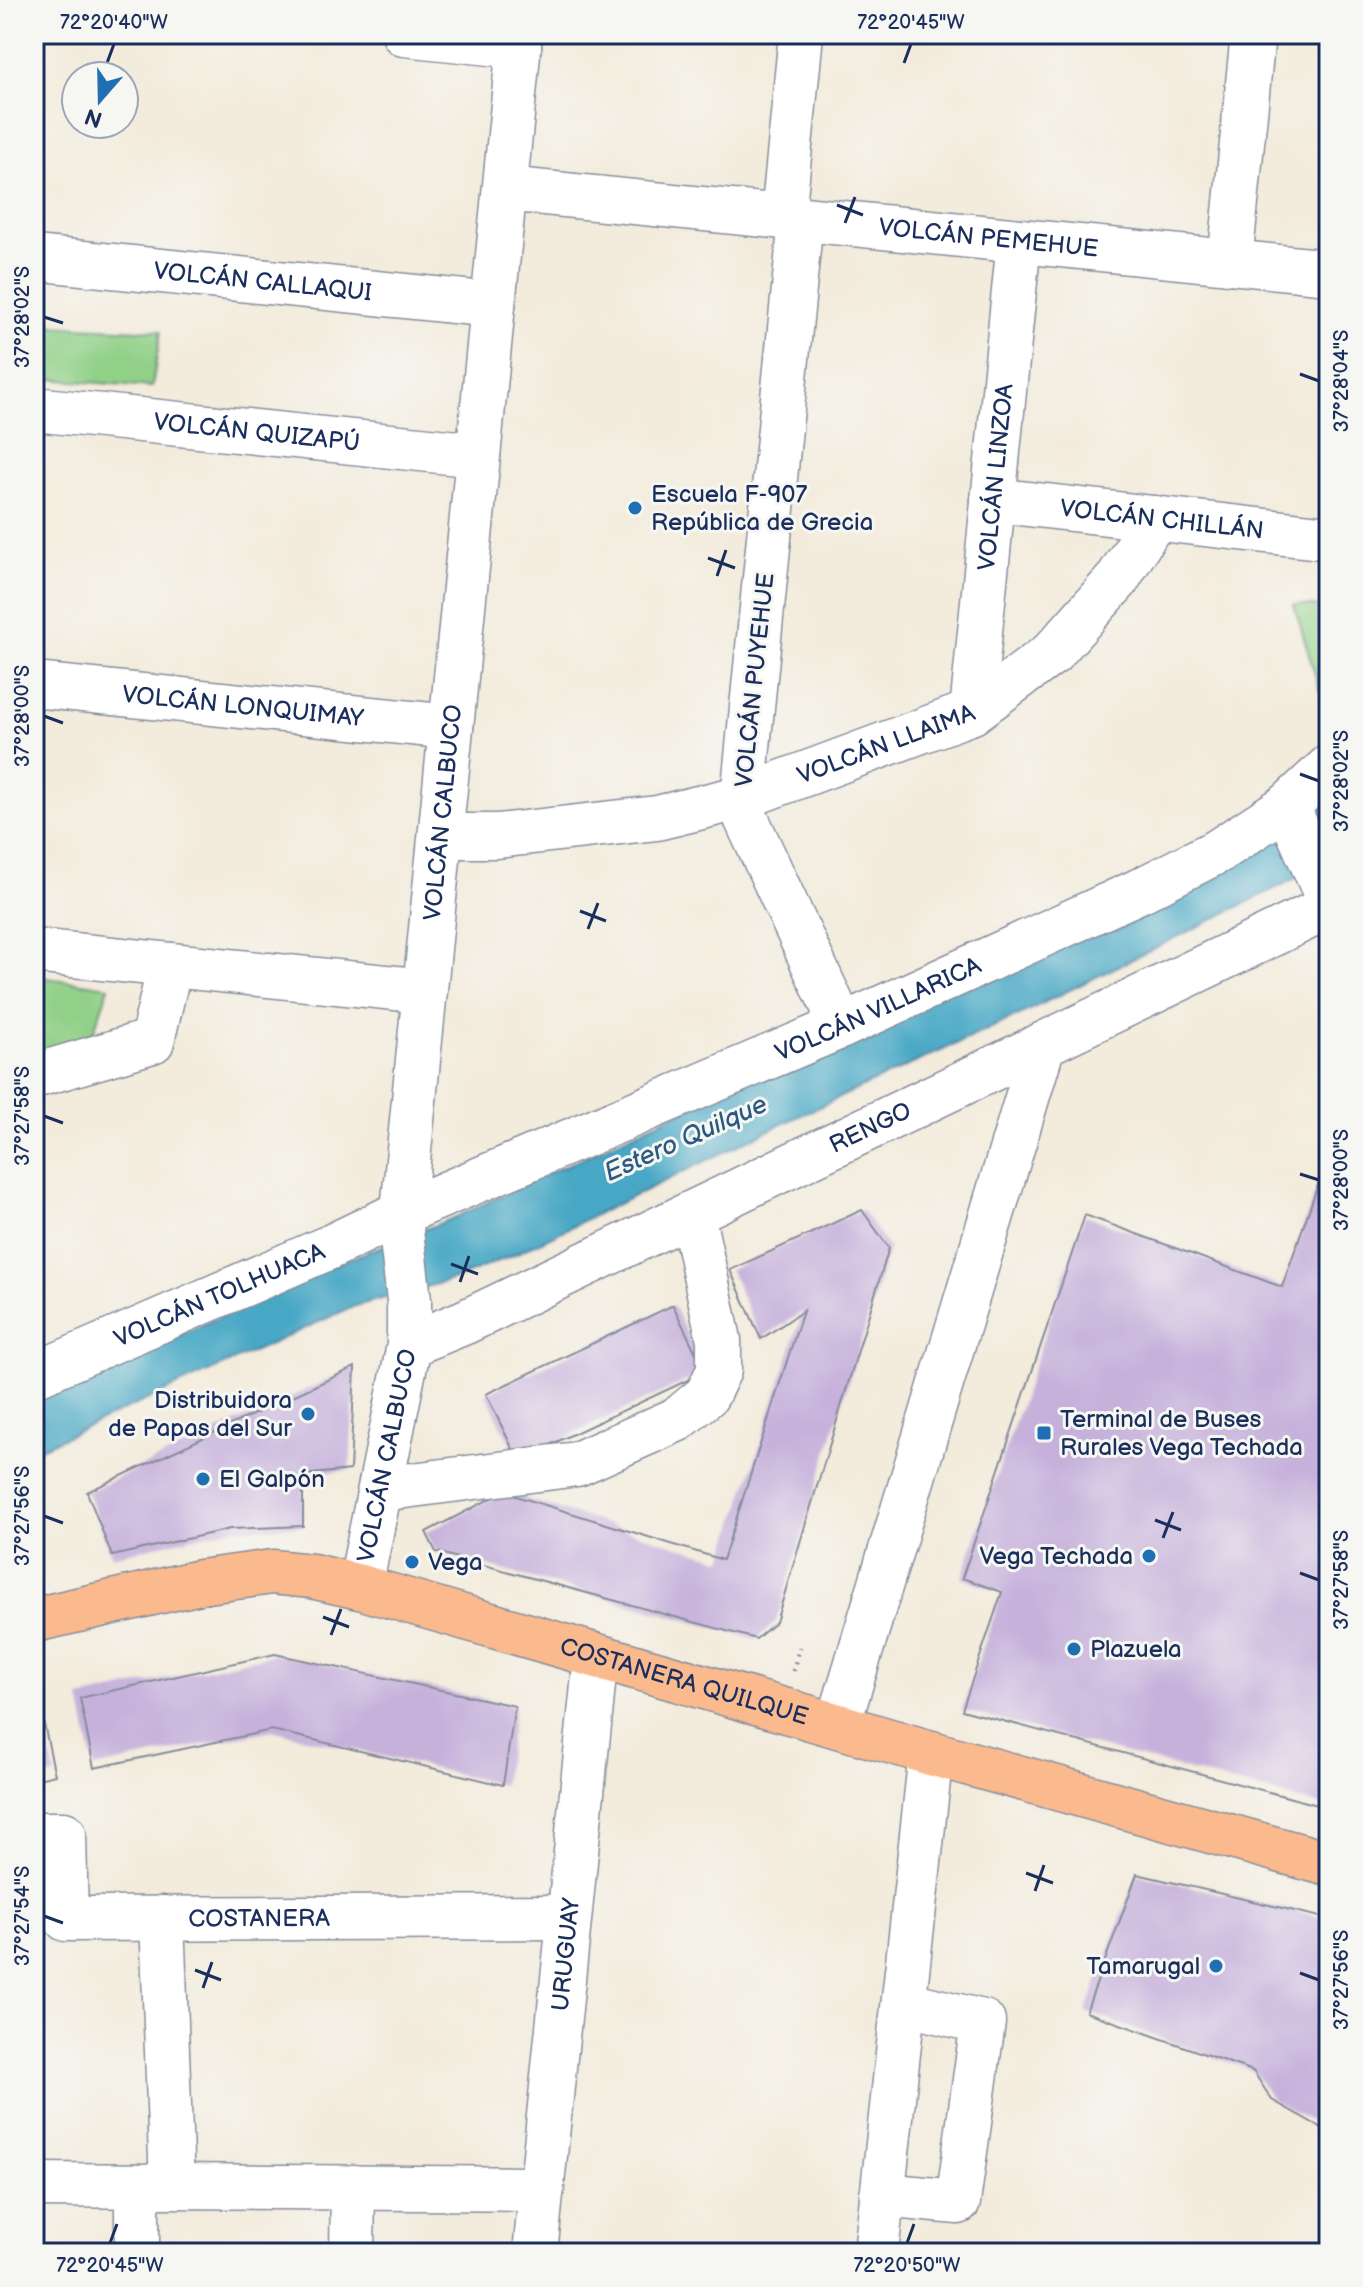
<svg xmlns="http://www.w3.org/2000/svg" width="1363" height="2287" viewBox="0 0 1363 2287" font-family="'Balsamiq Sans',sans-serif">
  <style>
    .green { fill: #90d087; stroke: #568072; stroke-width: 2 }
    .water { fill: #46a7c5; stroke: #306b92; stroke-width: 2 }
    .building { fill: #c6b1db }
    .lines { fill: none; stroke-linecap: round; stroke-linejoin: round }
    .minor-casing { stroke: #878d9c; stroke-width: 47 }
    .major-casing { stroke: #878d9c; stroke-width: 47 }
    .path { stroke: #878d9c; stroke-width: 5; stroke-dasharray: 2 6; stroke-linecap: butt }
    .minor { stroke: #fff; stroke-width: 44 }
    .major { stroke: #fbba8d; stroke-width: 44 }
    .ticks { fill: none; stroke: #1b2f5e; stroke-width: 3 }
    .poi-dot { fill: #1f6fb2; stroke: #f6f6f2; stroke-width: 3 }
    .labels { text-anchor: middle; dominant-baseline: central; stroke-width: 6; stroke-linejoin: round; paint-order: stroke }
    .street-label { font-size: 24px; fill: #1b2f5e; stroke: #f6f6f2 }
    .poi-label { font-size: 24px; fill: #1b2f5e; stroke: #f6f6f2; text-anchor: start }
    .water-label { font-size: 26px; font-style: italic; fill: #2a5982; stroke: #f6f6f2 }
    .neatline { fill: none; stroke: #1b2f5e; stroke-width: 3 }
    .ticks-label { font-size: 20px; text-anchor: middle; fill: #1b2f5e }
  </style>
  <rect width="100%" height="100%" fill="#f6f6f2"/>
  <filter id="ink" filterUnits="userSpaceOnUse"><feTurbulence type="fractalNoise" baseFrequency=".0125" numOctaves="2"/><feDisplacementMap in="SourceGraphic" scale="16" xChannelSelector="R" yChannelSelector="G"/><feConvolveMatrix kernelMatrix="1 2 1 2 8 2 1 2 1" color-interpolation-filters="sRGB"/></filter>
  <filter id="wash" filterUnits="userSpaceOnUse"><feTurbulence type="fractalNoise" baseFrequency=".006" numOctaves="4" result="noise"/><feDisplacementMap in="SourceGraphic" scale="32" xChannelSelector="R" yChannelSelector="G"/><feGaussianBlur stdDeviation="1.8" result="paint"/><feColorMatrix in="noise" values="0 0 0 0 0 0 0 0 0 0 0 0 0 0 0 0 0 1.4 0 .05"/><feComposite in="paint" operator="in"/></filter>
  <g filter="url(#wash)">
    <rect width="100%" height="100%" fill="#f3ebdb"/>
    <g class="green">
      <path d="M34,325L161,331L152,387L34,378Z"/>
      <path d="M1294,605L1329,607V690L1322,698Z"/>
      <path d="M34,976L109,987L93,1033L34,1057Z"/>
    </g>
    <path class="water" d="M1329,804V862L1017,1016L786,1122L513,1255L455,1279L352,1307L34,1451V1397L138,1354L336,1264L456,1217L696,1104L1203,874Z"/>
    <g id="blocks">
      <g class="building">
        <path d="M1322,1173L1329,1175V1808L962,1710L1002,1592L962,1578L1085,1215L1282,1287Z"/>
        <path d="M862,1210L889,1248L776,1622L756,1639L436,1552L426,1532L503,1492L723,1560L803,1311L761,1339L730,1270Z"/>
        <path d="M673,1305L705,1372L518,1460L486,1394Z"/>
        <path d="M355,1367L350,1470L303,1475V1526L230,1529L112,1556L87,1492Z"/>
        <path d="M275,1654L515,1706L503,1785L272,1730L94,1768L80,1698Z"/>
        <path d="M39,1701L55,1775L34,1780V1703Z"/>
        <path d="M1137,1874L1329,1919V2132L1272,2100L1253,2071L1086,2012Z"/>
      </g>
    </g>
  </g>
  <g filter="url(#ink)">
    <use href="#blocks" fill-opacity="0" stroke="#878d9c" stroke-width="2"/>
    <g class="lines">
      <defs>
        <g id="minor">
          <path d="M404,34L519,46"/>
          <path id="s1" d="M505,189L1329,272"/>
          <path d="M783,217L801,34"/>
          <path d="M801,219L743,797L746,818L842,1026"/>
          <path id="s2" d="M34,258L493,305"/>
          <path d="M1230,262L1253,34"/>
          <path id="s3" d="M34,409L478,455"/>
          <path id="s4" d="M993,500L1329,538"/>
          <path id="s5" d="M34,685L451,727"/>
          <path id="s6" d="M972,712L1019,241"/>
          <path d="M1287,806L1329,901"/>
          <path id="s7" d="M441,836H497L657,818L743,797L972,712L1052,653L1117,580L1155,518"/>
          <path d="M34,951L425,991"/>
          <path d="M34,1076L152,1041L170,965"/>
          <path id="s8" d="M409,1345L465,1322L1329,907"/>
          <path id="s9" d="M34,1375L330,1247L403,1212L842,1026L1139,891L1220,850L1287,806L1329,767"/>
          <path d="M381,1489L577,1464L678,1419L707,1395L719,1370V1340L692,1213"/>
          <path id="s10" d="M360,1587L409,1345V1300L401,1231L520,34"/>
          <path d="M838,1726L1043,1045"/>
          <path id="s11" d="M34,1834H64L66,1919L569,1917"/>
          <path d="M162,1918L172,2185"/>
          <path d="M34,2185L542,2189"/>
          <path d="M137,2186V2253"/>
          <path d="M882,2195L958,2202L983,2022L904,2003"/>
          <path d="M352,2253L353,2187"/>
          <path id="s12" d="M535,2253L596,1656"/>
          <path d="M876,2253L931,1753"/>
        </g>
        <g id="major">
          <path id="s13" d="M34,1620L200,1582L272,1572L312,1576L360,1587L931,1753L1329,1864"/>
        </g>
      </defs>
      <use href="#minor" class="minor-casing"/>
      <use href="#major" class="major-casing"/>
      <path class="path" d="M793,1671L800,1647"/>
      <use href="#minor" class="minor"/>
      <use href="#major" class="major"/>
    </g>
  </g>
  <path class="ticks" d="M107,63L114,44M904,63L911,44M837,205L863,215M845,223L855,197M44,317L63,323M1300,374L1319,381M708,558L735,568M717,576L726,550M44,716L63,723M1300,774L1319,781M580,911L606,921M588,929L598,903M44,1116L63,1123M1300,1174L1319,1180M451,1264L478,1274M460,1282L469,1256M44,1516L63,1523M1155,1520L1181,1530M1163,1538L1173,1512M1300,1573L1319,1580M323,1617L349,1627M331,1635L341,1609M1026,1873L1053,1883M1035,1891L1044,1865M44,1916L63,1923M195,1970L221,1980M1300,1973L1319,1980M203,1988L212,1962M110,2243L117,2224M907,2243L914,2224"/>
  <g class="poi-dot">
    <circle cx="635" cy="508" r="8"/>
    <circle cx="308" cy="1414" r="8"/>
    <rect x="1036" y="1425" width="16" height="16" rx="4"/>
    <circle cx="203" cy="1479" r="8"/>
    <circle cx="1149" cy="1556" r="8"/>
    <circle cx="412" cy="1562" r="8"/>
    <circle cx="1074" cy="1649" r="8"/>
    <circle cx="1216" cy="1966" r="8"/>
  </g>
  <g class="labels">
    <g class="street-label">
      <text stroke="none"><textPath href="#s1" startOffset="486">VOLCÁN PEMEHUE</textPath></text>
      <text stroke="none"><textPath href="#s2" startOffset="230">VOLCÁN CALLAQUI</textPath></text>
      <text stroke="none"><textPath href="#s3" startOffset="224">VOLCÁN QUIZAPÚ</textPath></text>
      <text stroke="none"><textPath href="#s6" startOffset="236">VOLCÁN LINZOA</textPath></text>
      <text stroke="none"><textPath href="#s4" startOffset="170">VOLCÁN CHILLÁN</textPath></text>
      <text transform="translate(755 680) rotate(-84)">VOLCÁN PUYEHUE</text>
      <text stroke="none"><textPath href="#s5" startOffset="210">VOLCÁN LONQUIMAY</textPath></text>
      <text stroke="none"><textPath href="#s7" startOffset="458">VOLCÁN LLAIMA</textPath></text>
      <text stroke="none"><textPath href="#s10" startOffset="782">VOLCÁN CALBUCO</textPath></text>
      <text stroke="none"><textPath href="#s9" startOffset="920">VOLCÁN VILLARICA</textPath></text>
      <text stroke="none"><textPath href="#s8" startOffset="510">RENGO</textPath></text>
      <text stroke="none"><textPath href="#s9" startOffset="202">VOLCÁN TOLHUACA</textPath></text>
      <text stroke="none"><textPath href="#s10" startOffset="134">VOLCÁN CALBUCO</textPath></text>
      <text stroke="none"><textPath href="#s13" startOffset="670">COSTANERA QUILQUE</textPath></text>
      <text stroke="none"><textPath href="#s11" startOffset="308">COSTANERA</textPath></text>
      <text stroke="none"><textPath href="#s12" startOffset="300">URUGUAY</textPath></text>
    </g>
    <g class="poi-label">
      <text x="651" y="494">Escuela F-907<tspan x="651" dy="28">República de Grecia</tspan></text>
      <text x="292" y="1400" text-anchor="end">Distribuidora<tspan x="292" dy="28">de Papas del Sur</tspan></text>
      <text x="1060" y="1419">Terminal de Buses<tspan x="1060" dy="28">Rurales Vega Techada</tspan></text>
      <text x="219" y="1479">El Galpón</text>
      <text x="1133" y="1556" text-anchor="end">Vega Techada</text>
      <text x="428" y="1562">Vega</text>
      <text x="1090" y="1649">Plazuela</text>
      <text x="1200" y="1966" text-anchor="end">Tamarugal</text>
    </g>
    <g class="water-label">
      <text transform="translate(686 1139) rotate(-24)">Estero Quilque</text>
    </g>
  </g>
  <rect width="1363" height="2287" fill="none" stroke="#f6f6f2" stroke-width="88"/>
  <g transform="translate(100 100) rotate(200)"><circle r="38" fill="#f6f6f2" stroke="#9ea6b7" stroke-width="2"/>
  <path d="M0-6L14 30L0 20L-14 30Z" fill="#1f6fb2"/>
  <text y="-12" font-size="22" font-weight="bold" text-anchor="middle" fill="#1b2f5e">N</text>
  </g>
  <rect x="44" y="44" width="1275" height="2199" class="neatline"/>
  <g class="ticks-label">
    <text x="114" y="29">72°20'40"W</text>
    <text x="911" y="29">72°20'45"W</text>
    <text transform="translate(22 317) rotate(-90)" y="7">37°28'02"S</text>
    <text transform="translate(1341 381) rotate(-90)" y="7">37°28'04"S</text>
    <text transform="translate(22 716) rotate(-90)" y="7">37°28'00"S</text>
    <text transform="translate(1341 781) rotate(-90)" y="7">37°28'02"S</text>
    <text transform="translate(22 1116) rotate(-90)" y="7">37°27'58"S</text>
    <text transform="translate(1341 1180) rotate(-90)" y="7">37°28'00"S</text>
    <text transform="translate(22 1516) rotate(-90)" y="7">37°27'56"S</text>
    <text transform="translate(1341 1580) rotate(-90)" y="7">37°27'58"S</text>
    <text transform="translate(22 1916) rotate(-90)" y="7">37°27'54"S</text>
    <text transform="translate(1341 1980) rotate(-90)" y="7">37°27'56"S</text>
    <text x="110" y="2272">72°20'45"W</text>
    <text x="907" y="2272">72°20'50"W</text>
  </g>
</svg>
